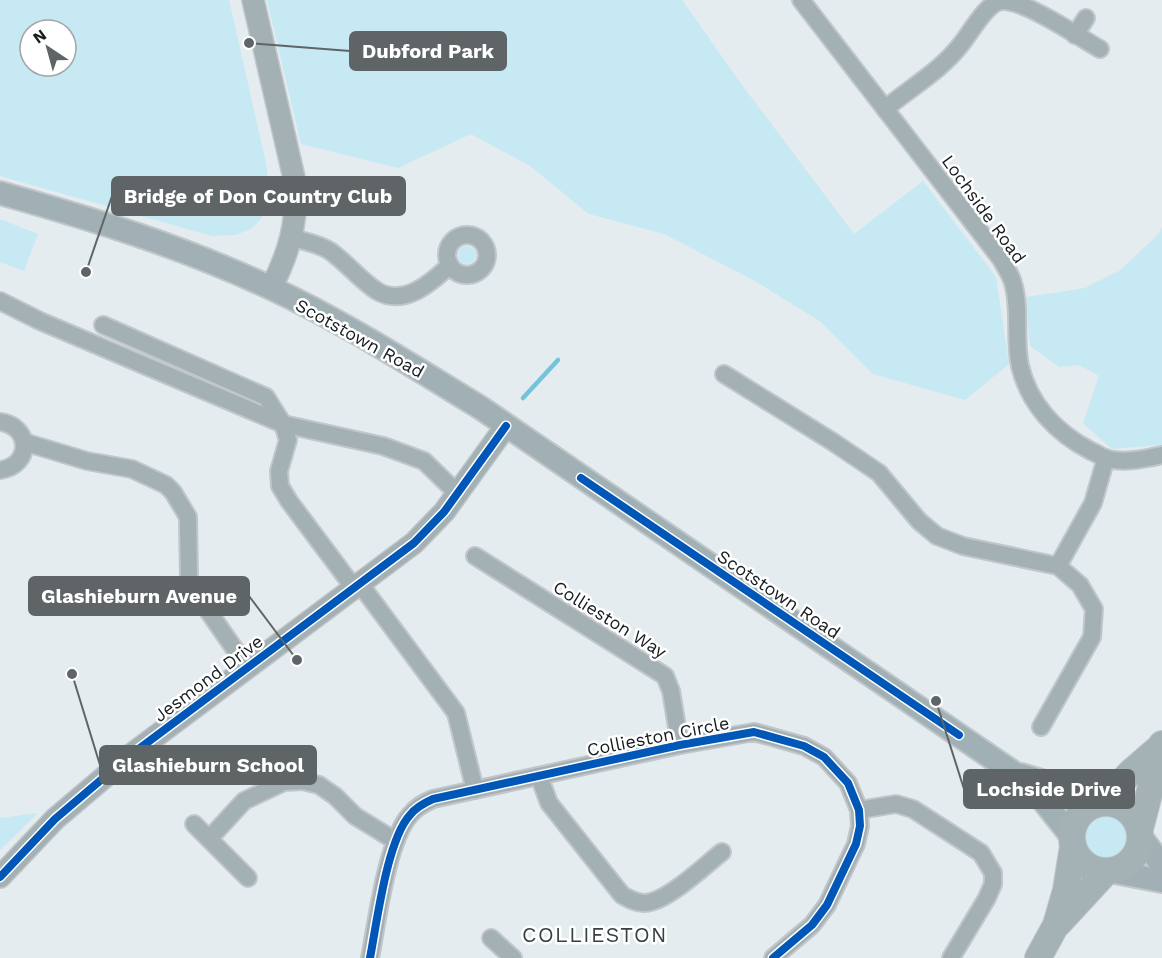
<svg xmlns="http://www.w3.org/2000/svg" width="1162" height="958" viewBox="0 0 1162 958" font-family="'Work Sans',sans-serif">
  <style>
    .green { fill: #c6e9f3; fill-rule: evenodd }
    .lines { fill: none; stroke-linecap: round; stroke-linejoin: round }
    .stream { stroke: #73c4d9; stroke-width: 4.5 }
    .minor-casing { stroke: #c0c6c9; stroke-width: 20 }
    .tertiary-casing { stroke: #c0c6c9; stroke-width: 24 }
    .secondary-casing { stroke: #c0c6c9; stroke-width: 26 }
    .primary-casing { stroke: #c0c6c9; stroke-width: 28 }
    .minor { stroke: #a3b0b4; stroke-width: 16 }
    .tertiary { stroke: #a3b0b4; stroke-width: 21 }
    .secondary { stroke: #a0b0b4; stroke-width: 22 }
    .primary { stroke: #a4b2b6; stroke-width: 26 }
    .cycleway-casing { stroke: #fff; stroke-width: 11 }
    .cycleway { stroke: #0057b8; stroke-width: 8 }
    .labels { text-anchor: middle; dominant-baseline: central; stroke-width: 5; stroke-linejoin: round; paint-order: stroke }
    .street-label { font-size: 18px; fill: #171c1e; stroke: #fff }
    .quarter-label { font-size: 21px; letter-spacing: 1.5px; fill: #364145; stroke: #fff }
    .leader { fill: none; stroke: #5f6567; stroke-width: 2 }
    .callout-dot { fill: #5f6567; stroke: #fff; stroke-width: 2 }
    .callout { fill: #5f6567; stroke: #5f6567; stroke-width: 2 }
    .callout-label { font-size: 20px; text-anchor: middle; font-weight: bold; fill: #fff }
  </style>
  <rect width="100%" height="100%" fill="#e4ecef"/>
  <g class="green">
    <path d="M0,0H229L266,163L270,198L261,219L252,228L236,235L212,236L0,176ZM30,30H66V66H30Z"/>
    <path d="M267,0H682L742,85L854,234L923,181L996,277L1009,364L965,400L873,374L821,322L755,281L664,234L589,214L530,166L471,134L398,168L301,144Z"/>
    <path d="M0,219L38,234L24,271L0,262Z"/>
    <path d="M1162,227V445L1112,449L1083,423L1099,376L1079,365L1059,367L1030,346L1026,297L1085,288L1119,271L1158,235Z"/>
    <circle cx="467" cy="255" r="9"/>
    <path d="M38,813L0,850V818Z"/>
    <circle cx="1107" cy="837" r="23"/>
  </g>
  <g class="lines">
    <path class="stream" d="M523,398L558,360"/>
    <defs>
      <g id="minor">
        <path d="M801,0L1001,259C1005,267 1011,275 1013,283C1021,310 1014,339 1020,366C1029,404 1056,433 1091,451C1096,453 1102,457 1107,459C1126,463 1144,459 1162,455"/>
        <path d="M1075,35L1086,18"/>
        <path d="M885,109C910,88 942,70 962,43C971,32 987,2 1002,1C1025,0 1079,37 1100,49"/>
        <circle cx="467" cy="255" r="20"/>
        <path d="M291,237C304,242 318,243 330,251C347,263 360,280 377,291C404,307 431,283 450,265"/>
        <path d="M0,301L40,321L283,424L383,446L424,461L458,494"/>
        <path d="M103,325L266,397L283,424L288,440L279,471L280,486L289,501L354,588"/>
        <path d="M724,374L833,442L879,473L919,521L937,536L963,546L1058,566L1080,585L1094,609L1092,637L1041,727"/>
        <path d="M0,422C32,426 32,466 0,470"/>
        <path d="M24,442L87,461L132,469L166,485L173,492L188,517L189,578L195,592L247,667"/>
        <path d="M475,556L665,676L671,691L680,745"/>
        <path d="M1058,566L1093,503L1106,458"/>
        <path d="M360,584L456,713L475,790"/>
        <path d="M539,776L549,803L622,895C629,899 636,903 644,903C666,903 704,866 722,852"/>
        <path d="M859,810L896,804L913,809L981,853L993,873V884L987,898L951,958"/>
        <path d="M194,824L248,878"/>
        <path d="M209,839L244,801L284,782L303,781L319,785L335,796L355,816L394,840"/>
        <path d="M491,938L513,958"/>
        <path d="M370,958C377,922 387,840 410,815C416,807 424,803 433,799L680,745L754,732L804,746L824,757L848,783L859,810L860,826L856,844L827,905L812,925L773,958"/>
      </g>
      <g id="tertiary">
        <path d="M253,0L295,182C298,222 289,253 271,288"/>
        <path d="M0,877L55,819L128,757L414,543L444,512L506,426"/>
      </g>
      <g id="secondary">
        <path d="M0,193C93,219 183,247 271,288C344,322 412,366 481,408L1014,773L1041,798L1072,837"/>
        <path d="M1021,775L1051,784L1096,805"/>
        <path d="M1140,836L1162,865"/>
        <path d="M1110,871L1162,881"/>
      </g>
      <g id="primary">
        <path d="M1102,803L1131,772L1160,747"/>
        <circle cx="1106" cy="837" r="34"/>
        <path d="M1140,829L1162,744"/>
        <path d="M1059,923L1106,872"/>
        <path d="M1038,958L1056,925L1066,890L1073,846"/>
      </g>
    </defs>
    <use href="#minor" class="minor-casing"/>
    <use href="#tertiary" class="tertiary-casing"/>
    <use href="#secondary" class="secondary-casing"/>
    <use href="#primary" class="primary-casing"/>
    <use href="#minor" class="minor"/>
    <use href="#tertiary" class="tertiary"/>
    <use href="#secondary" class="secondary"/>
    <use href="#primary" class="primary"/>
    <defs>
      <g id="cycleway">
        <path d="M581,478L959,735"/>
        <path d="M0,877L55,819L128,757L414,543L444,512L506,426"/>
        <path d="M370,958C377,922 387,840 410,815C416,807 424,803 433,799L680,745L754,732L804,746L824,757L848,783L859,810L860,826L856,844L827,905L812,925L773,958"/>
      </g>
    </defs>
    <use href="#cycleway" class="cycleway-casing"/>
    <use href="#cycleway" class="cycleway"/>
  </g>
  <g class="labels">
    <g class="street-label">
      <text transform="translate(984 209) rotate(54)">Lochside Road</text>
      <text transform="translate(360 338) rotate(29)">Scotstown Road</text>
      <text transform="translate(779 594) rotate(34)">Scotstown Road</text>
      <text transform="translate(610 619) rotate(32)">Collieston Way</text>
      <text transform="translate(208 678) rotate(-37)">Jesmond Drive</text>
      <text transform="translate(658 736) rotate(-11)">Collieston Circle</text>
    </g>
    <g class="quarter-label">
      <text x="595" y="934">COLLIESTON</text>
    </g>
  </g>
  <path class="leader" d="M249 43L350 51M86 272L112 196M297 660L249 596M72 674L100 765M936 701L964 789"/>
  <g class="callout-dot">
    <circle cx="249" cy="43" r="6"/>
    <circle cx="86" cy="272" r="6"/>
    <circle cx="297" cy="660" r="6"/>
    <circle cx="72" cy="674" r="6"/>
    <circle cx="936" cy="701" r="6"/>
  </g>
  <g class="callout">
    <rect x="350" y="32" width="156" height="38" rx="6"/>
    <rect x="112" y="177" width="293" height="38" rx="6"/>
    <rect x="29" y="577" width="220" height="38" rx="6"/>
    <rect x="100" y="746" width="216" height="38" rx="6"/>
    <rect x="964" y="770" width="170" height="38" rx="6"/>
  </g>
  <g class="callout-label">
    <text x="428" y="58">Dubford Park</text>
    <text x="258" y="203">Bridge of Don Country Club</text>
    <text x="139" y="603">Glashieburn Avenue</text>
    <text x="208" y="772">Glashieburn School</text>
    <text x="1049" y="796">Lochside Drive</text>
  </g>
  <g transform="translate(48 48) rotate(324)"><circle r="28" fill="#ffffff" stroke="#a2a4a5" stroke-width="1.5"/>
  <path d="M0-4.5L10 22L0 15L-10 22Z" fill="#5f6567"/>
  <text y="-9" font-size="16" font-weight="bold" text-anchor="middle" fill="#171c1e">N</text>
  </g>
</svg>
